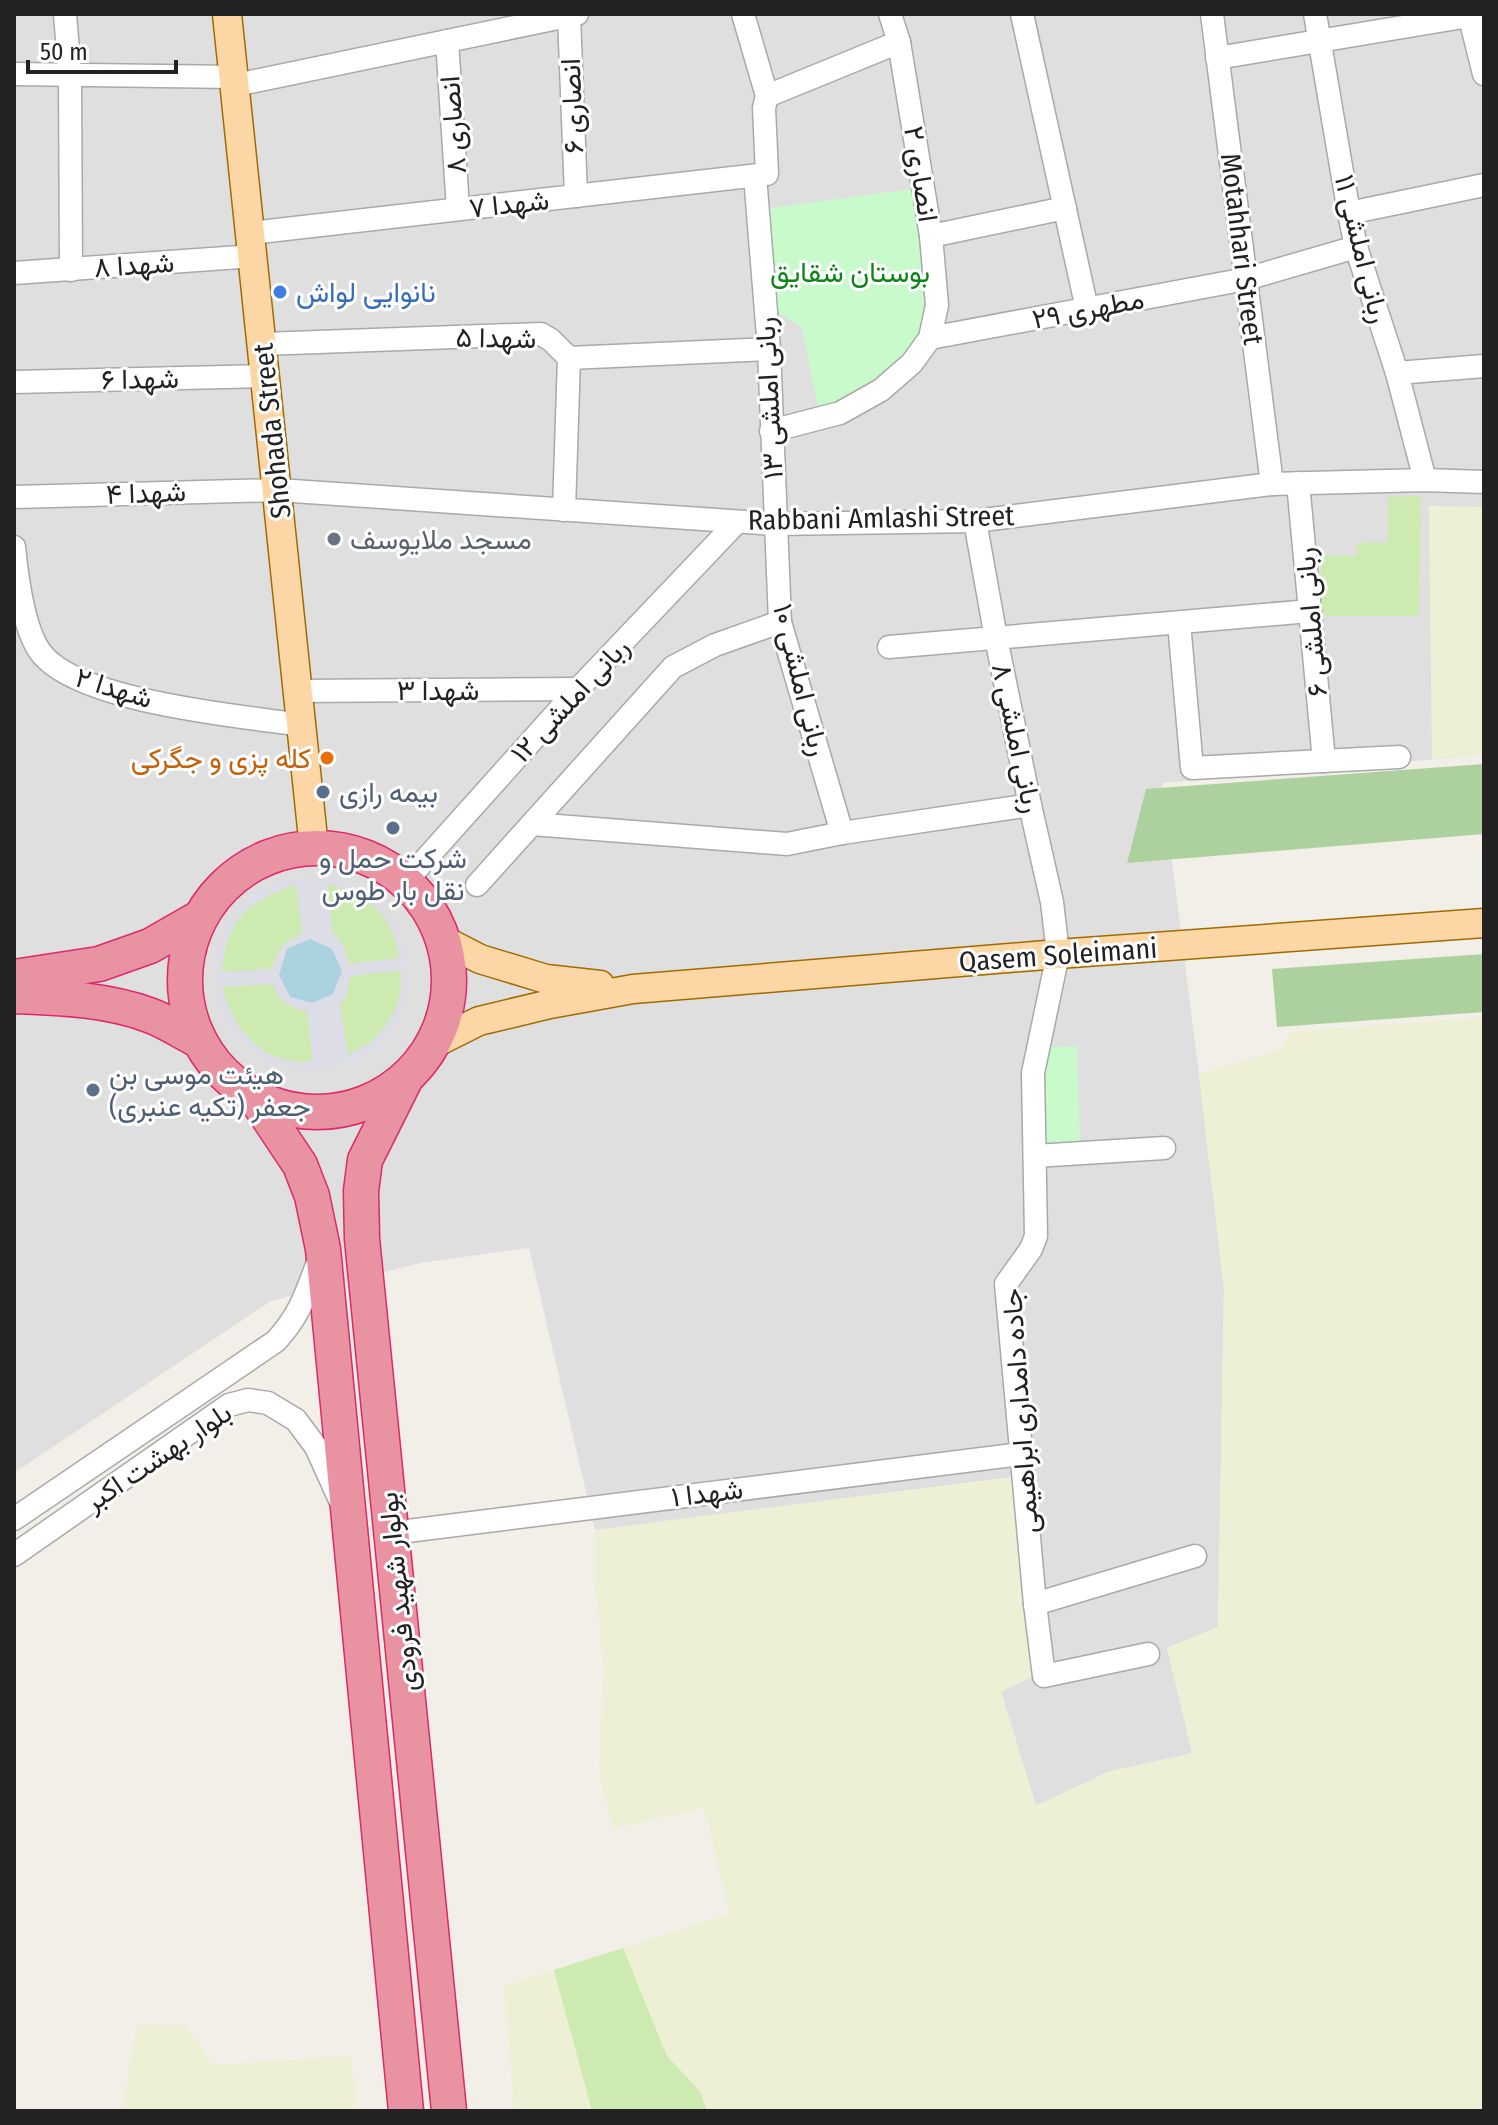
<svg xmlns="http://www.w3.org/2000/svg" width="1498" height="2125" viewBox="0 0 1498 2125" font-family="'Fira Sans Condensed',Vazirmatn,sans-serif">
  <style>
    .residential { fill: #e0dfdf }
    .farmland { fill: #eef0d5 }
    .grass { fill: #cdebb0 }
    .forest { fill: #add19e }
    .park { fill: #c8facc }
    .plaza { fill: #dddde8; fill-rule: evenodd }
    .water { fill: #aad3df }
    .lines { fill: none; stroke-linecap: round; stroke-linejoin: round }
    .minor-casing { stroke: #a9a9a9; stroke-width: 25 }
    .major-casing { stroke: #a06b00; stroke-width: 31 }
    .highway-casing { stroke: #dc2a67; stroke-width: 37 }
    .minor { stroke: #fff; stroke-width: 22 }
    .major { stroke: #fcd6a4; stroke-width: 28 }
    .highway { stroke: #e892a2; stroke-width: 34 }
    .shop-dot { fill: #3f7fe0; stroke: #fff; stroke-width: 3 }
    .worship-dot { fill: #6b7280; stroke: #fff; stroke-width: 3 }
    .food-dot { fill: #e8710a; stroke: #fff; stroke-width: 3 }
    .service-dot { fill: #5c6f8a; stroke: #fff; stroke-width: 3 }
    .labels { text-anchor: middle; dominant-baseline: central; stroke-width: 6; stroke-linejoin: round; paint-order: stroke }
    .street-label { font-size: 28px; fill: #222; stroke: #fff }
    .park-label { font-size: 28px; fill: #0c8416; stroke: #fff }
    .shop-label { font-size: 28px; fill: #366cbe; stroke: #fff; text-anchor: start }
    .worship-label { font-size: 28px; fill: #5b616d; stroke: #fff; text-anchor: start }
    .food-label { font-size: 28px; fill: #c56008; stroke: #fff; text-anchor: end }
    .service-label { font-size: 28px; fill: #4e5e75; stroke: #fff; text-anchor: start }
  </style>
  <rect width="100%" height="100%" fill="#f2efe9"/>
  <path class="residential" d="M14,14H1484V755L1162,783L1199,1074L1224,1289L1218,1627L1167,1648L1193,1753L1108,1772L1036,1806L1001,1692L1013,1477L595,1530L529,1248L420,1263L271,1301L14,1473Z"/>
  <g class="farmland">
    <path d="M1429,506L1484,507V755L1432,759Z"/>
    <path d="M1484,1017V2111H514L504,1986L729,1914L704,1808L612,1829L599,1769L604,1668L594,1580L595,1530L1013,1477L1040,1673L1001,1692L1036,1806L1108,1772L1192,1753L1167,1648L1218,1627L1224,1289L1199,1074L1281,1049L1290,1032Z"/>
    <path d="M137,2024L186,2026L213,2065L351,2056L358,2111H122Z"/>
  </g>
  <g class="grass">
    <path d="M1421,496L1419,616H1321V556H1357V543L1388,542V497Z"/>
    <path d="M297,884L302,934C285,942 278,951 272,969L221,972C228,918 247,902 297,884Z"/>
    <path d="M326,884C365,890 396,918 399,958L349,964L343,945L333,934Z"/>
    <path d="M401,970C404,1010 384,1040 347,1055L340,1005L343,1001L350,976Z"/>
    <path d="M273,984C279,1000 290,1009 307,1011L313,1061C263,1067 234,1031 222,987Z"/>
    <path d="M623,1948L667,2056L696,2087L701,2094L707,2111H592L554,1970Z"/>
  </g>
  <g class="forest">
    <path d="M1484,764V834L1127,863L1146,789Z"/>
    <path d="M1484,954V1012L1277,1027L1272,969Z"/>
  </g>
  <g class="park">
    <path d="M911,189L931,310L920,334L906,356L856,396L818,408L802,327L774,310L764,209Z"/>
    <path d="M1077,1046L1080,1148H1044L1042,1047Z"/>
  </g>
  <path class="plaza" d="M309,877L342,882L371,897L394,922L406,952L408,985L399,1017L379,1043L352,1062L320,1070L289,1068L261,1056L238,1036L222,1010L215,980L218,949L230,921L250,898L277,883ZM296,884L302,933L284,944L277,955L272,969L221,972L226,943L239,917L249,908L269,895ZM327,885L337,886L358,894L369,901L380,912L389,924L396,938L399,958L349,964L343,945L333,933ZM401,970V991L395,1012L378,1036L367,1045L348,1055L340,1006L346,996L351,976ZM273,984L279,997L285,1003L300,1010L307,1011L313,1061L300,1063L284,1059L271,1056L259,1048L239,1027L226,1002L222,987Z"/>
  <path class="water" d="M310,939L332,949L342,971L333,994L312,1003L290,997L279,975L287,949Z"/>
  <g class="lines">
    <defs>
      <g id="minor">
        <path d="M65,14L70,75L71,270"/>
        <path d="M1022,14L1087,309"/>
        <path d="M1212,14L1272,484"/>
        <path d="M1315,14L1349,213L1356,247L1397,373L1425,480"/>
        <path d="M1469,14L1484,74"/>
        <path d="M569,16L576,196"/>
        <path d="M447,41L458,209"/>
        <path d="M1217,58L1481,14"/>
        <path d="M14,74L235,77"/>
        <path d="M236,85L577,14"/>
        <path d="M767,96L899,42"/>
        <path d="M755,176L769,349L780,622L842,833"/>
        <path d="M1349,213L1484,185"/>
        <path d="M251,233L767,174L764,108L767,96L743,14"/>
        <path d="M931,236L1065,208"/>
        <path d="M14,273L254,256"/>
        <path d="M930,338L1246,279L1356,247"/>
        <path d="M263,344L541,334L551,340L569,358L769,349"/>
        <path d="M1397,373L1484,366"/>
        <path d="M14,382L266,376"/>
        <path d="M771,431L840,413L881,390L912,363L930,338L937,305L931,236L899,42L890,14"/>
        <path d="M1298,483L1324,761"/>
        <path d="M14,497L278,490L775,524L975,521L1272,484L1425,480L1484,482"/>
        <path d="M564,510L569,358"/>
        <path d="M975,521L996,638L1030,805L1052,902L1058,954L1033,1073L1036,1236L1031,1249L1006,1284L1035,1604L1044,1676L1148,1654"/>
        <path d="M14,547C17,577 23,629 41,653C79,702 240,716 302,725"/>
        <path d="M1179,623L1192,768L1399,757"/>
        <path d="M889,647L1310,611"/>
        <path d="M298,691L578,689"/>
        <path d="M532,824L787,844L842,833L1030,805"/>
        <path d="M406,881L578,689L737,522"/>
        <path d="M477,885L673,667L715,645L780,622"/>
        <path d="M1035,1156L1164,1148"/>
        <path d="M14,1519L276,1341C301,1314 307,1291 320,1257"/>
        <path d="M392,1533L1021,1454"/>
        <path d="M14,1555L229,1405L248,1400L268,1403L296,1420L316,1447L340,1500"/>
        <path d="M1035,1604L1195,1556"/>
      </g>
      <g id="major">
        <path d="M227,14L314,848"/>
        <path d="M445,941L480,959L546,979L600,985"/>
        <path d="M435,1043L479,1021L550,1004L633,989L1058,954L1484,923"/>
      </g>
      <g id="highway">
        <circle cx="317" cy="980" r="132"/>
        <path d="M14,977L99,964L150,946L199,918"/>
        <path d="M14,996C60,998 105,999 149,1015C166,1021 182,1032 198,1040"/>
        <path d="M404,1082L365,1160L361,1191L362,1239L449,2111"/>
        <path d="M256,1099L300,1165L312,1196L323,1249L406,2111"/>
      </g>
    </defs>
    <use href="#minor" class="minor-casing"/>
    <use href="#major" class="major-casing"/>
    <use href="#highway" class="highway-casing"/>
    <use href="#minor" class="minor"/>
    <use href="#major" class="major"/>
    <use href="#highway" class="highway"/>
  </g>
  <circle class="shop-dot" cx="280" cy="292" r="8"/>
  <circle class="worship-dot" cx="334" cy="539" r="8"/>
  <circle class="food-dot" cx="327" cy="758" r="8"/>
  <g class="service-dot">
    <circle cx="323" cy="792" r="8"/>
    <circle cx="393" cy="828" r="8"/>
    <circle cx="93" cy="1090" r="8"/>
  </g>
  <g class="labels">
    <g class="street-label">
      <text transform="translate(572 106) rotate(-92)">انصاری ۶</text>
      <text transform="translate(453 125) rotate(-94)">انصاری ۸</text>
      <text transform="translate(921 174) rotate(81)">انصاری ۲</text>
      <text transform="translate(509 204) rotate(-6)">شهدا ۷</text>
      <text transform="translate(1242 249) rotate(83)">Motahhari Street</text>
      <text transform="translate(1362 249) rotate(76)">ربانی املشی ۱۱</text>
      <text transform="translate(134 265) rotate(-4)">شهدا ۸</text>
      <text transform="translate(1088 309) rotate(-11)">مطهری ۲۹</text>
      <text transform="translate(496 338) rotate(1)">شهدا ۵</text>
      <text transform="translate(140 379) rotate(-1)">شهدا ۶</text>
      <text transform="translate(769 398) rotate(-93)">ربانی املشی ۱۳</text>
      <text transform="translate(272 431) rotate(-96)">Shohada Street</text>
      <text transform="translate(146 493) rotate(-2)">شهدا ۴</text>
      <text transform="translate(881 518) rotate(-1)">Rabbani Amlashi Street</text>
      <text transform="translate(1311 622) rotate(-95)">ربانی املشی ۶</text>
      <text transform="translate(801 680) rotate(76)">ربانی املشی ۱۰</text>
      <text transform="translate(114 688) rotate(17)">شهدا ۲</text>
      <text x="438" y="690">شهدا ۳</text>
      <text transform="translate(570 700) rotate(-47)">ربانی املشی ۱۲</text>
      <text transform="translate(1017 738) rotate(78)">ربانی املشی ۸</text>
      <text transform="translate(1058 955) rotate(-4)">Qasem Soleimani</text>
      <text transform="translate(1020 1411) rotate(-94)">جاده دامداری ابراهیمی</text>
      <text transform="translate(158 1457) rotate(-34)">بلوار بهشت اکبر</text>
      <text transform="translate(707 1493) rotate(-7)">شهدا ۱</text>
      <text transform="translate(398 1592) rotate(-96)">بولوار شهید فرودی</text>
    </g>
    <g class="park-label">
      <text x="850" y="272">بوستان شقایق</text>
    </g>
    <g class="shop-label">
      <text x="296" y="292">نانوایی لواش</text>
    </g>
    <g class="worship-label">
      <text x="350" y="539">مسجد ملایوسف</text>
    </g>
    <g class="food-label">
      <text x="311" y="758">کله پزی و جگرکی</text>
    </g>
    <g class="service-label">
      <text x="339" y="792">بیمه رازی</text>
      <text x="393" y="858" text-anchor="middle">شرکت حمل و<tspan x="393" dy="32">نقل بار طوس</tspan></text>
      <text x="109" y="1074">هيئت موسی بن<tspan x="109" dy="32">جعفر (تکیه عنبری)</tspan></text>
    </g>
  </g>
  <rect width="1498" height="2125" fill="none" stroke="#222222" stroke-width="32"/>
  <path d="M28 60v12h148v-12" fill="none" stroke="#222222" stroke-width="4"/>
  <text x="40" y="60" font-size="24" fill="#222222" stroke="#ffffff" stroke-width="6" paint-order="stroke">50 m</text>
</svg>
